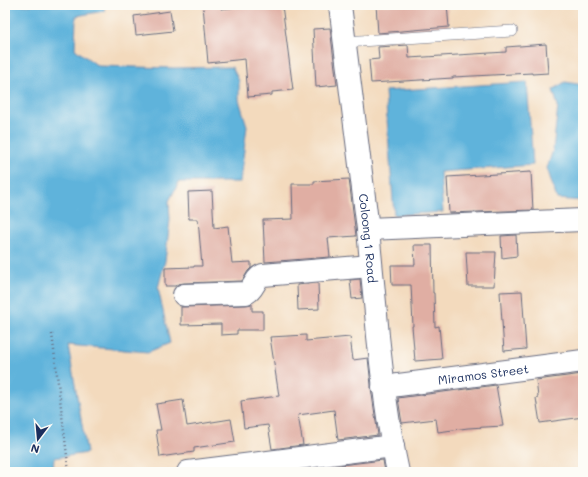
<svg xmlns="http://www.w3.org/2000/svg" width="588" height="477" viewBox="0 0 588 477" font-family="Mali,sans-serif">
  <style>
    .water { fill: #5fb3db; stroke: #3d719c }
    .building { fill: #e0aea3 }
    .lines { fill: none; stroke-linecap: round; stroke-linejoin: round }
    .lane-casing { stroke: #676b7f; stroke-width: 12 }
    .street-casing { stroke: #676b7f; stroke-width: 24 }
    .path { stroke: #676b7f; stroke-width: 2.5; stroke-dasharray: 1 3; stroke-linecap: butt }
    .lane { stroke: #fff; stroke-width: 11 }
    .street { stroke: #fff; stroke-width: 22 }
    .labels { text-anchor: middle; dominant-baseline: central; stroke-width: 3.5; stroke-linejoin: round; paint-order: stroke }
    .street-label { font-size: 12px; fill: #1b2f5e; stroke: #fdfcf7 }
  </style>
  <rect width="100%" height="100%" fill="#fdfcf7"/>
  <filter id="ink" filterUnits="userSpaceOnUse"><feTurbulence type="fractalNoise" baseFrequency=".025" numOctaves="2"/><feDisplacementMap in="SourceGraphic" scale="8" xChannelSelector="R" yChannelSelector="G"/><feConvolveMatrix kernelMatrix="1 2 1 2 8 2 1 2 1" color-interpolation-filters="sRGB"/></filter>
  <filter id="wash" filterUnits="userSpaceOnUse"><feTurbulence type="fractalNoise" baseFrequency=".012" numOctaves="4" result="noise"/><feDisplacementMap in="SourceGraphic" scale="16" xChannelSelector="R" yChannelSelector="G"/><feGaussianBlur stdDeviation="0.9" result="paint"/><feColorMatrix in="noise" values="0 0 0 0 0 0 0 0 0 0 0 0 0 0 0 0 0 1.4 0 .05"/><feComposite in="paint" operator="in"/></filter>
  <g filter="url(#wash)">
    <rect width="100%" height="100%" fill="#f3dabd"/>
    <g class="water">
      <path d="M5,5H105L104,11L76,16L75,49L98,66L174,68L232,67L239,81V100L247,126L240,182H179L169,201L170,220L165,261L158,288L170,343L148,352L68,345L87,453L54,458L53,472H5Z"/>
      <path d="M527,82L533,165L440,172L443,212L394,215L385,91Z"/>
      <path d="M565,82L583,85V201L557,199L547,168L553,150L558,106L553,90Z"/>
    </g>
    <g id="blocks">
      <g class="building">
        <path d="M203,5H221V9L256,5H282L293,90L272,92V95L248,97L245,59L208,63Z"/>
        <path d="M376,5H447L449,27L378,33Z"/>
        <path d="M170,11L173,31L136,35L134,16Z"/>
        <path d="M330,28L337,85L316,87L313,29Z"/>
        <path d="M546,44L548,73L532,74V73L453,77V78L371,83L369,60L379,59L378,47L408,45L409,58L506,52V47Z"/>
        <path d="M531,172L533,210L449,213L447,177Z"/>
        <path d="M349,179L356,236L328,238L330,257L265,262L263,220L293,219L292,184H314V181Z"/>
        <path d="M212,191L214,228L228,226L232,263L251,262V268L248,271L242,281L184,283L178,284L175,286H165V268L194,267V266H202L198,219H189L188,192Z"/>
        <path d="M516,235L517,256L502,258L501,236Z"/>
        <path d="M414,245H432L433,293H434L435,327L439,326L442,359L415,361L412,326H413L411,285H392L391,265H415Z"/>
        <path d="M466,252H496L494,286H468Z"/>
        <path d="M360,279L362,298L352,299L350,280Z"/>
        <path d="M318,283L319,309L298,310L297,285Z"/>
        <path d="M522,291L526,349L504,351L500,292Z"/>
        <path d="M252,304V311H263V330H237V334L221,335V324L181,325V307H184L246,305Z"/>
        <path d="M306,335V341L350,337L353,360L368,358L371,385V388L378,435L338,440L334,410L298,415L303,445L272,449L268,425L244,428L241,401L279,396L270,337Z"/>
        <path d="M583,374V417L540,423L536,398L538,397L536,380Z"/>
        <path d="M496,385L503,426L468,428L438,432L436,419L402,423L398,398Z"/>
        <path d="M183,400L187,426L231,419L235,442L194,448V452L160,457L156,430H161L156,404Z"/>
        <path d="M383,460L385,472H342L341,465Z"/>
      </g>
    </g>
  </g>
  <g filter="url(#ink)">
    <use href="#blocks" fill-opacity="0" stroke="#676b7f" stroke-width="1"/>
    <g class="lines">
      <defs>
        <path id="lane" d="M345,42L512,31"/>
        <g id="street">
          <path id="s1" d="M340,5L368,229C371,265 375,300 378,336C383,382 388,427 398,472"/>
          <path d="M368,229L583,220"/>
          <path d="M184,295L246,293C255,289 254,278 263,275L371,266"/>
          <path id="s2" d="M383,387L583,361"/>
          <path d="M188,472L393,446"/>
        </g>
      </defs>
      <use href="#lane" class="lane-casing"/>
      <use href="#street" class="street-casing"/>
      <path class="path" d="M52,334L69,472"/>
      <use href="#lane" class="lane"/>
      <use href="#street" class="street"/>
    </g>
  </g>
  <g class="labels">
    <g class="street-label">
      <text stroke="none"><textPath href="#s1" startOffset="235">Coloong 1 Road</textPath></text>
      <text stroke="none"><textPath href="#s2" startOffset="101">Miramos Street</textPath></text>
    </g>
  </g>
  <rect width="588" height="477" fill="none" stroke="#fdfcf7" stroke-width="20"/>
  <g transform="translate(38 439) rotate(196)" stroke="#fdfcf7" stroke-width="3" paint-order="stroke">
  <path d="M0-3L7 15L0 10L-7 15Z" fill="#1b2f5e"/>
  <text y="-6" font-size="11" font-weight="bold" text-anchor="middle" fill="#1b2f5e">N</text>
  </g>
</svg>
